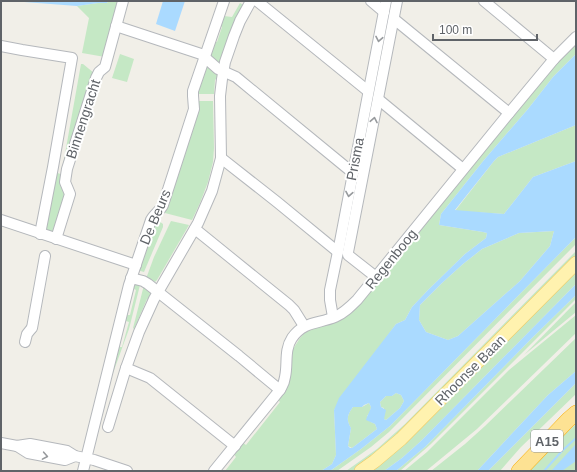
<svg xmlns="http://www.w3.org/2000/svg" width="577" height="472" viewBox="0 0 577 472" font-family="Helvetica,sans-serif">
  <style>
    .green { fill: #c5e8c5 }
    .water { fill: #aadaff; fill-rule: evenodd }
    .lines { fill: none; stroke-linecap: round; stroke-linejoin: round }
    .stream { stroke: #aadaff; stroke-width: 2 }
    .minor-casing { stroke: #b5b8bc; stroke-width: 12 }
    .major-casing { stroke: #f2c960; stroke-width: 14 }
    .highway-casing { stroke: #f9ab00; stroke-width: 16 }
    .minor { stroke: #fff; stroke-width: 10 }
    .major { stroke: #fff2af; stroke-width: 13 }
    .highway { stroke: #fde293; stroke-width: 15 }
    .oneway { stroke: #979a9d }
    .labels { text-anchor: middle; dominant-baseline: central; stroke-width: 4; stroke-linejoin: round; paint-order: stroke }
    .shield { fill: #fff; stroke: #8f9295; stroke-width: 1 }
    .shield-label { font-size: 13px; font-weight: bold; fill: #5f6368 }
    .street-label { font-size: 14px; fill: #5f6368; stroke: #fff }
  </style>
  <rect width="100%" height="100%" fill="#f1efe8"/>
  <g class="green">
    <path d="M108,1H121L105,57L82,53L89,18L77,6L98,3H107Z"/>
    <path d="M226,1H230L224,16L232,17L240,3L245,6L222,63L218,66L208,57L213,41L217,42L222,27L218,25Z"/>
    <path d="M576,41V54L553,77L528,109L484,160L441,214L439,225L483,232L487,233L486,238L465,254L428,290L412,307L405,320L396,324L334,410L336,455L332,464L321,471H225L236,457L233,453L242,442L246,445L280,402L277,399L288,386L290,376L293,349L300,338L308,329L335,321L528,94Z"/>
    <path d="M120,54L134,59L127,82L112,78Z"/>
    <path d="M81,64H83L94,73L91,77L93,78L67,165H63Z"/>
    <path d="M207,64L218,73L217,78L215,80L214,94H196Z"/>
    <path d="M199,101H213L214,148L213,162L208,182L200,203L192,220L161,212Z"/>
    <path d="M576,125V161L533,177L504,214L455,211L494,161L498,157Z"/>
    <path d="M55,172L63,175L68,194L57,232L45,230Z"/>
    <path d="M156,219L163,224V227L144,272L137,270Z"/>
    <path d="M171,221L189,225L157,280L155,282L147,277V276L154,257L170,223Z"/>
    <path d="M554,231L550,246L520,281L458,336L448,340L426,332L419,320L420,305L442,283L463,264L482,249L519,233Z"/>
    <path d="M576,237V244L389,432L371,447L337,471H330L361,449L390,426Z"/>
    <path d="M576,251V257L377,454L354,471H346L377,449L405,424Z"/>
    <path d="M576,269V284L421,441L402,458L384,471H368Z"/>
    <path d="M138,284L140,285L129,329L105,395L97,430L96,443L93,442L116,347H122L129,322L123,320L125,315H130L136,290L132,288L134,285Z"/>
    <path d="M144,285L154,291L151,298L147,299L134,329L133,328Z"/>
    <path d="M576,295V299L431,444L400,471H396L425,447L532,338Z"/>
    <path d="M576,302V312L524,355Z"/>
    <path d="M576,315V333L477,429L426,471H404L427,452L509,370Z"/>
    <path d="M576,338V371L548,395L477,471H431L465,444L485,426Z"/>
    <path d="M576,383V394L521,447L500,471H488Z"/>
    <path d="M396,393L401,395L404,401L400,408L386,420L384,419V408L381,407L380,402L386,396H392Z"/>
    <path d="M369,403L371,407L370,412L367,416L371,422L375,424L377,429L352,448L348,446L351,428C346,420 347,415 353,407H362Z"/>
    <path d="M576,424V471H530L548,450Z"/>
  </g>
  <g class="water">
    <path d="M11,1H108L107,3H98L77,6Z"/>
    <path d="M163,1H185L175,31L156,24Z"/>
    <path d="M576,54V125L498,157L494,161L455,210L504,214L533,177L576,161V237L390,426L361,449L330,471H321L332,464L336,455L334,410L339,398L396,324L405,320L412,307L428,290L465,254L486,238L487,233L483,232L439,225L441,214L484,160L528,109L553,77ZM554,231L550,246L520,281L458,336L448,340L426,332L419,320L420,305L442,283L463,264L482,249L519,233ZM396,393L401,395L404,401L400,408L386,420L384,419L386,410L381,407L380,402L386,396H392ZM369,403L371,407C370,412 367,415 366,420L375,424L377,429L352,448H350L348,446L351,428C346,420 347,415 353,407H362L364,405Z"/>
    <path d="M576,284V295L532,338L425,447L396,471H384L402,458L421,441Z"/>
    <path d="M576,371V383L488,471H477L548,395Z"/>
    <path d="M576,444V461L562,471H552V470Z"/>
  </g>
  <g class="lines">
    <path class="stream" d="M544,471L562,451L576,438"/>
    <defs>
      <g id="minor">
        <path d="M257,1L368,91"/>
        <path d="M371,1L384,12"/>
        <path d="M484,1L554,59"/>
        <path d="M394,19L509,113"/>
        <path d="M116,26L201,54L218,69L236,77L353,173"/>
        <path d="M1,46L22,50L72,58L53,167L40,234"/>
        <path d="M378,99L463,169"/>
        <path d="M221,158L277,202L338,252"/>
        <path d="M1,220L136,265"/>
        <path d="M195,229L289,305L294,310L304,326"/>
        <path d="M56,239L70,194L65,182L67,169L96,78L99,72L105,67L123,1"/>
        <path d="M376,277L348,255V252L397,1"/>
        <path d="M131,278L143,281L148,284L239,356L280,390"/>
        <path d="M333,317L330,300V290L339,247L367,100L386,1"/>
        <path d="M32,328L45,256"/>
        <path d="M25,342L27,334L31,329"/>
        <path d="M126,368L150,378L235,446"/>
        <path d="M108,427L126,368L139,332L154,299L198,223L212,191L221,158L220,96L222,79L225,62L234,36L240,21L251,1"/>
        <path d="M1,443L17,446L30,444L67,451L75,456L94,460L127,471"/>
        <path d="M17,446L28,453L65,460L75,456"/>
        <path d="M83,471L129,285L151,220C154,214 160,211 163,205L194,109L193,96V91L224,1"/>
        <path d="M214,471L275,396C280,390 284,385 285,377C288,364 284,350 292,338C304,321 318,324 335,317C344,313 350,307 357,300L505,118L554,59L576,37"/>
      </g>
      <path id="major" d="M361,471L375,461L401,439L576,263"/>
      <path id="highway" d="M519,471L568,420L576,413"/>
    </defs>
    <use href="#minor" class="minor-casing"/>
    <use href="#major" class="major-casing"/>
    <use href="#highway" class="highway-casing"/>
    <use href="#minor" class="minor"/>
    <use href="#major" class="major"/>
    <use href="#highway" class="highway"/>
  </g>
  <defs><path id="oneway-chevron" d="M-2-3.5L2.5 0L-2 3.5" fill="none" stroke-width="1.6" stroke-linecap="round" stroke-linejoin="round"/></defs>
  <g class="oneway">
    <use href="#oneway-chevron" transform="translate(379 39) rotate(101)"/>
    <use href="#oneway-chevron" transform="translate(374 120) rotate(-79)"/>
    <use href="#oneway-chevron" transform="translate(349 194) rotate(100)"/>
    <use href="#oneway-chevron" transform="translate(45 456) rotate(10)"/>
  </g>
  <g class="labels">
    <rect class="shield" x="531" y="430" width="32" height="22" rx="3"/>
    <g class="shield-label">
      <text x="547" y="441">A15</text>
    </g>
    <g class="street-label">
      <text transform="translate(83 119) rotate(-72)">Binnengracht</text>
      <text transform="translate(355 159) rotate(-79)">Prisma</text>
      <text transform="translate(155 217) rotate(-67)">De Beurs</text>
      <text transform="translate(391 259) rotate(-51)">Regenboog</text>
      <text transform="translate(470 370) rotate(-45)">Rhoonse Baan</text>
    </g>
  </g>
  <rect width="577" height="472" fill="none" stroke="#5f6368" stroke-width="4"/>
  <path d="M433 34v6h104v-6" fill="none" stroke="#5f6368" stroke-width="2"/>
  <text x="439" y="34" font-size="12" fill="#5f6368" stroke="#ffffff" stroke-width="3" paint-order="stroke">100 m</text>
</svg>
